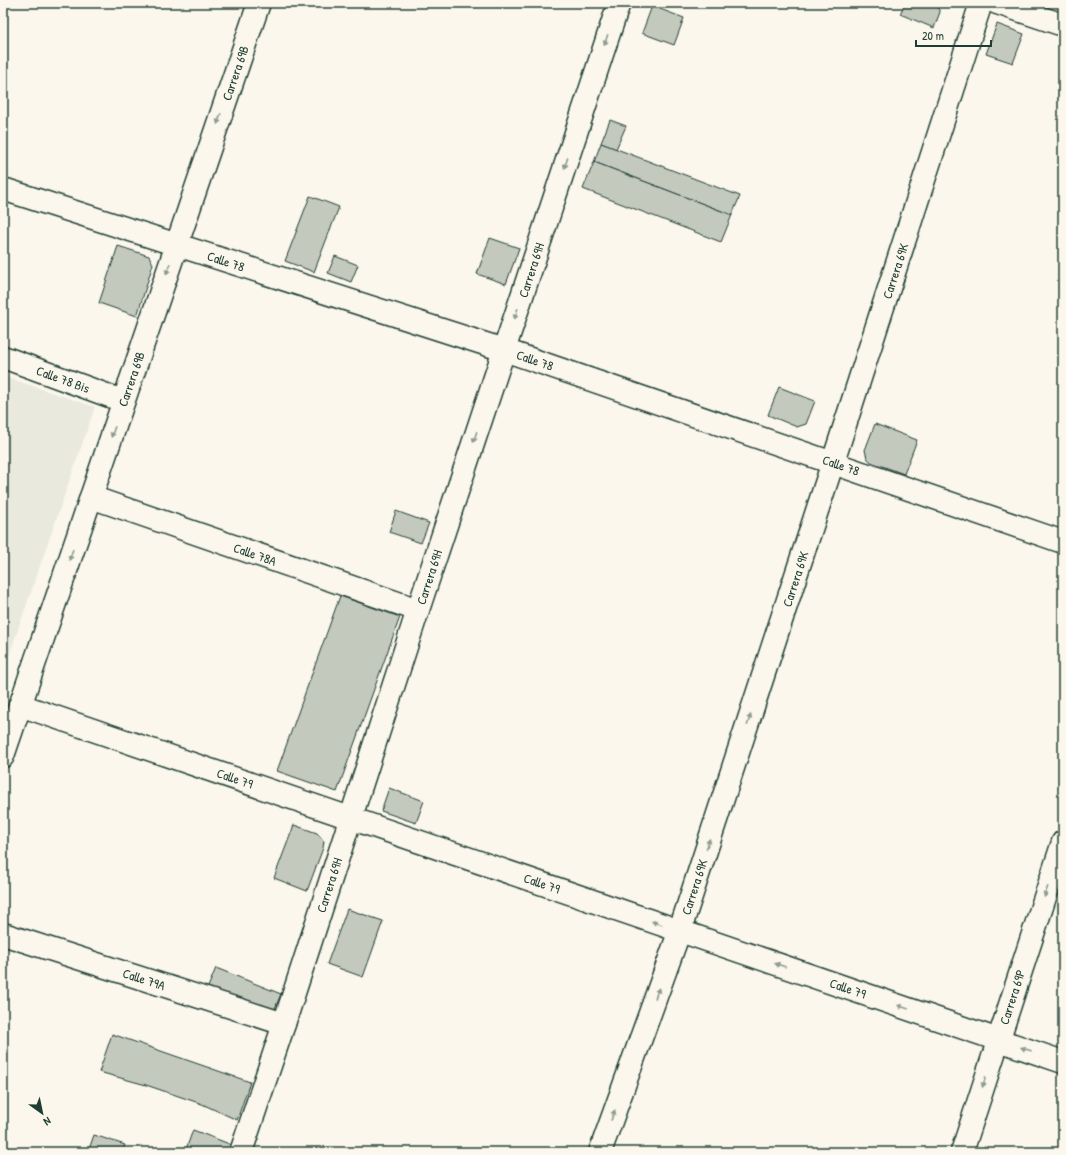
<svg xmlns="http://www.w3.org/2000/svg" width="1066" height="1155" viewBox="0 0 1066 1155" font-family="'Patrick Hand',sans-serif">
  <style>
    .built { fill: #eae9de }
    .building { fill: #c4c9be; stroke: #1f3d34 }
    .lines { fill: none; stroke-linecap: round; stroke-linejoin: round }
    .street-casing { stroke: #1f3d34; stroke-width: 25 }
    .secondary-casing { stroke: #1f3d34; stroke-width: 25 }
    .street { stroke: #fbf7ec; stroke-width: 22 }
    .secondary { stroke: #fbf7ec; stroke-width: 22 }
    .oneway { fill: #8d9a90 }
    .labels { text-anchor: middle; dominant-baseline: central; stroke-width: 3.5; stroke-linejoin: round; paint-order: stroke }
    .street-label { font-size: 13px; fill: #1f3d34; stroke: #fbf7ec }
  </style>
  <rect width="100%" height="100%" fill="#fbf7ec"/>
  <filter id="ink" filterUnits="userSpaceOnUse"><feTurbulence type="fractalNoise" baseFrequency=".025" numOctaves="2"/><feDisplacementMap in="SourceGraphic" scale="8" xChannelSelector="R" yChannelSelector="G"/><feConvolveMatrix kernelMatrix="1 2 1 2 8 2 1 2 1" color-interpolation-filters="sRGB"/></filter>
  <g filter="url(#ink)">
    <path class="built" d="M3,376L95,407L3,673Z"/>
    <g class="building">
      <path d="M905,3H935L940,12L934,28L900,14Z"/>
      <path d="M652,6L684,18L674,45L642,33Z"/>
      <path d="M997,24L1024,34L1013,63L986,54Z"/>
      <path d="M610,120L626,126L616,149L601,143Z"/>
      <path d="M601,143L740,196L732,215L594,162Z"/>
      <path d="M594,162L732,215L721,242L583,189Z"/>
      <path d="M310,196L339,207L314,272L285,261Z"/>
      <path d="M490,238L519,248L506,284L477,274Z"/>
      <path d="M118,246L149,256L153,264L137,316L99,303Z"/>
      <path d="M335,256L358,265L351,282L328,273Z"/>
      <path d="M779,387L815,401L806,424L797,427L768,415Z"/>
      <path d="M875,424L917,440L904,474L871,462L867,458L865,450Z"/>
      <path d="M396,511L429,523L421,543L389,532Z"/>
      <path d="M340,596L400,617L337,792L277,771Z"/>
      <path d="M389,788L424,801L416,823L381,811Z"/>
      <path d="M294,825L317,833L324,841L323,848L307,891L274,878Z"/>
      <path d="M347,909L383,921L363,977L327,964Z"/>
      <path d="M216,968L281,994L273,1013L208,987Z"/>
      <path d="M112,1034L250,1082L237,1120L202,1104L146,1085L99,1072Z"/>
      <path d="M193,1130L232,1145L229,1152H185Z"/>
      <path d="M94,1135L125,1145L122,1152H88Z"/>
    </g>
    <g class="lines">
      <defs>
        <g id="street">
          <path d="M3,189L504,350L1063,542"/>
          <path d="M3,357L123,401"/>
          <path d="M91,497L418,610"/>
          <path d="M20,705L1063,1062"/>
          <path d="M3,756L259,3"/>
          <path d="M3,934L284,1024"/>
          <path d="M962,1152L1063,842"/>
        </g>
        <g id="secondary">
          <path d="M997,3L1063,25"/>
          <path d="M241,1152L284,1024L418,610L619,3"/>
          <path d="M600,1152L680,930L833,462L981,3"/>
        </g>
      </defs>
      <use href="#street" class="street-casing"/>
      <use href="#secondary" class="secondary-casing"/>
      <use href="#street" class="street"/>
      <use href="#secondary" class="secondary"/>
    </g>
    <defs><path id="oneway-solid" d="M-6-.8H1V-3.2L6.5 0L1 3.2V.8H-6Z"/></defs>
    <g class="oneway">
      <use href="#oneway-solid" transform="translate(606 40) rotate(108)"/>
      <use href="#oneway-solid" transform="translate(219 119) rotate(109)"/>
      <use href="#oneway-solid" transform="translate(566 163) rotate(108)"/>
      <use href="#oneway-solid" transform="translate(168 269) rotate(109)"/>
      <use href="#oneway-solid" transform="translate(516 314) rotate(108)"/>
      <use href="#oneway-solid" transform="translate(113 432) rotate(109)"/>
      <use href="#oneway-solid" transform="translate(475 437) rotate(108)"/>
      <use href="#oneway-solid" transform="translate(71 555) rotate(109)"/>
      <use href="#oneway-solid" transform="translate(749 720) rotate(-72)"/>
      <use href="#oneway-solid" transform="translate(708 844) rotate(-72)"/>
      <use href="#oneway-solid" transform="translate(1046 892) rotate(108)"/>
      <use href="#oneway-solid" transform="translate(657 923) rotate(-161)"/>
      <use href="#oneway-solid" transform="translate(780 965) rotate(-161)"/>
      <use href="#oneway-solid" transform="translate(657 993) rotate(-70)"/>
      <use href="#oneway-solid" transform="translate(903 1007) rotate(-161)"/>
      <use href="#oneway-solid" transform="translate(1026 1049) rotate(-161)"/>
      <use href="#oneway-solid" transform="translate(984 1082) rotate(108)"/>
      <use href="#oneway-solid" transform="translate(613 1115) rotate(-70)"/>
    </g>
  </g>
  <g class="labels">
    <g class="street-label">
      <text transform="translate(235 73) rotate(-71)">Carrera 69B</text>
      <text transform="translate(226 261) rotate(18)">Calle 78</text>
      <text transform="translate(531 270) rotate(-72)">Carrera 69H</text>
      <text transform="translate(895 271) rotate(-72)">Carrera 69K</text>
      <text transform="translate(535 360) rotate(19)">Calle 78</text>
      <text transform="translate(63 379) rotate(20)">Calle 78 Bis</text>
      <text transform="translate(131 379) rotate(-71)">Carrera 69B</text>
      <text transform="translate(841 465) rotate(19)">Calle 78</text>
      <text transform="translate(255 554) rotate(19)">Calle 78A</text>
      <text transform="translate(429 577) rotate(-72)">Carrera 69H</text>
      <text transform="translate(795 579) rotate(-72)">Carrera 69K</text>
      <text transform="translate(235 778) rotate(19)">Calle 79</text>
      <text transform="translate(542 883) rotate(19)">Calle 79</text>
      <text transform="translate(329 885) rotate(-72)">Carrera 69H</text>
      <text transform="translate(694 887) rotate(-72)">Carrera 69K</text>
      <text transform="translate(144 979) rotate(18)">Calle 79A</text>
      <text transform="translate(848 988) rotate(19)">Calle 79</text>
      <text transform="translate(1012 997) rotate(-72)">Carrera 69P</text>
    </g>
  </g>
  <rect width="1066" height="1155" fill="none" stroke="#fbf7ec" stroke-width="16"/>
  <rect x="8" y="8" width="1050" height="1139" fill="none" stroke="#1f3d34" stroke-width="1.5" filter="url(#ink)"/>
  <g transform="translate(42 1113) rotate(147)" stroke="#fbf7ec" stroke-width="3" paint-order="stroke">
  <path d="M0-3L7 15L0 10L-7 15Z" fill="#1f3d34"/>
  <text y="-6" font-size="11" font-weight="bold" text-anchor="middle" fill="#1f3d34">N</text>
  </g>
  <path d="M916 40v6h75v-6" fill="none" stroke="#1f3d34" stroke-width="2"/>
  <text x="922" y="40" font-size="12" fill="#1f3d34" stroke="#fbf7ec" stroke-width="3" paint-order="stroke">20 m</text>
</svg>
